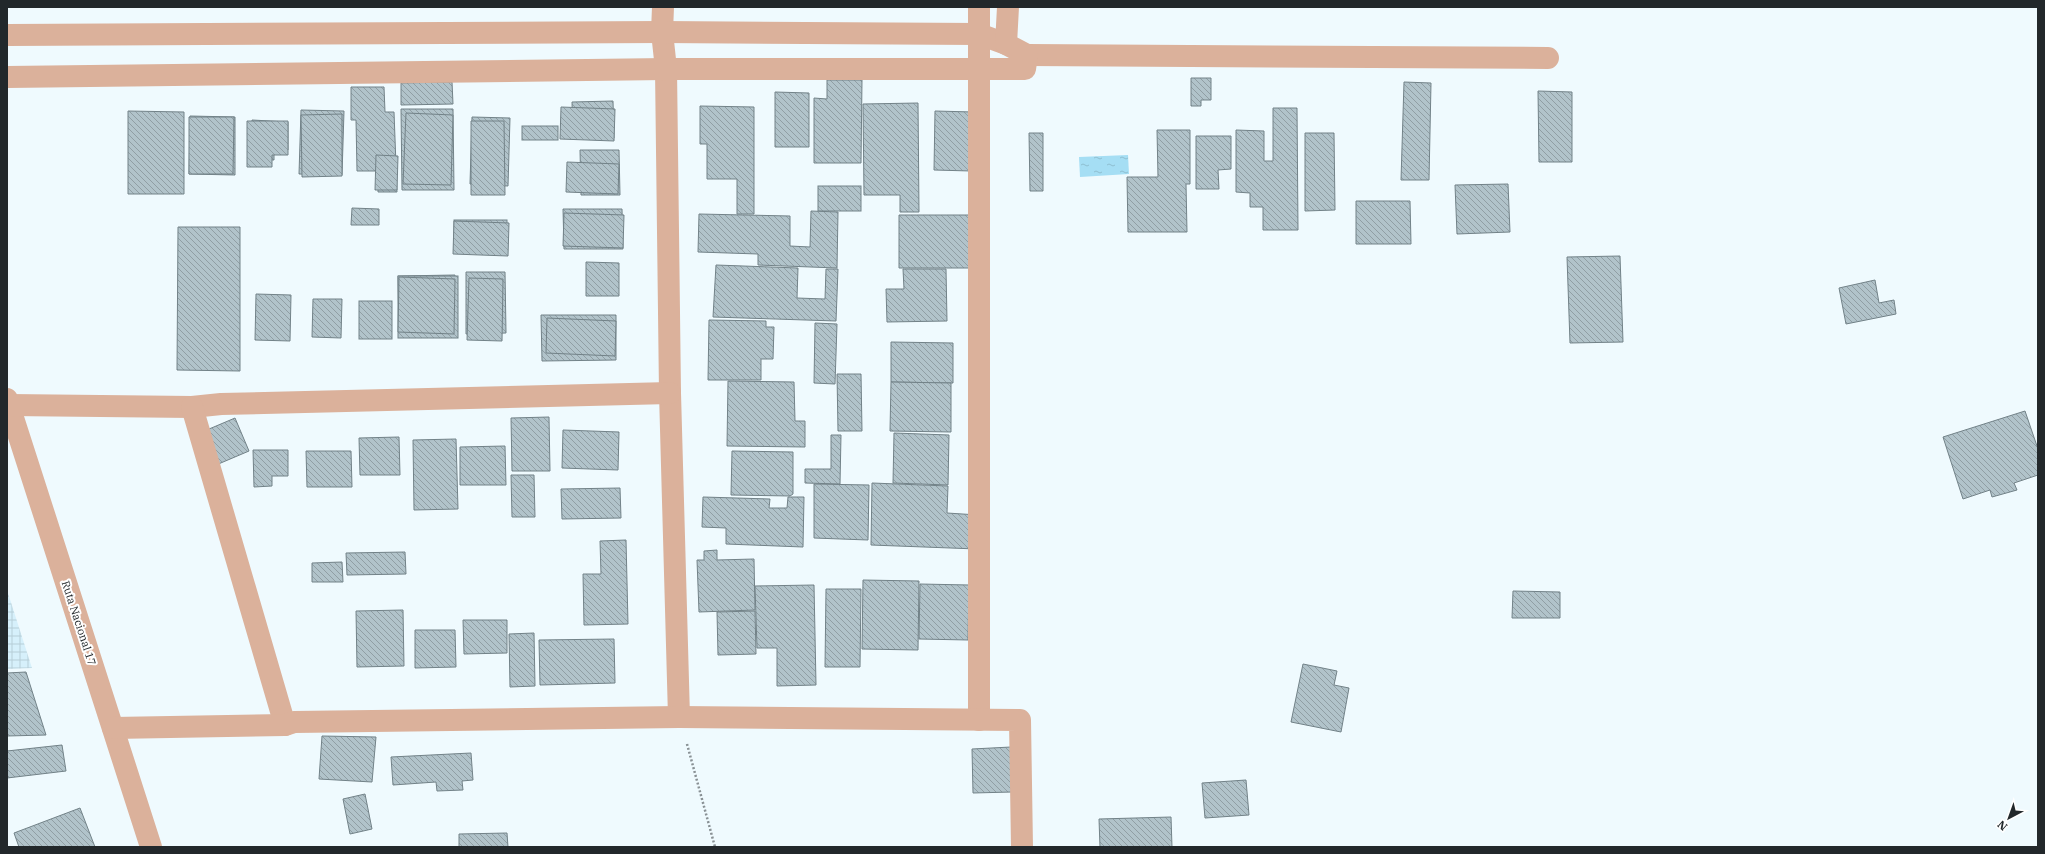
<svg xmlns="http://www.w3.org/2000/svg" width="2045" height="854" viewBox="0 0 2045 854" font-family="'IBM Plex Serif',serif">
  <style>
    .industrial { fill: url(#industrial-grid) }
    .water { fill: url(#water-ripples) }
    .building { fill: url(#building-back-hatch); stroke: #728288 }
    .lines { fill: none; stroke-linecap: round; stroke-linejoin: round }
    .path { stroke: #899195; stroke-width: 2.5; stroke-dasharray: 2 2; stroke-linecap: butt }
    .minor { stroke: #dbb19b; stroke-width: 22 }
    .labels { text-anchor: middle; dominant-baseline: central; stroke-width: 4; stroke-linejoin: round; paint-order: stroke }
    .street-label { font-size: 11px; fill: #22282b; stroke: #fff }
  </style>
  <defs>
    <pattern id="industrial-grid" width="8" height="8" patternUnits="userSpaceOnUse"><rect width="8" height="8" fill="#d6f0fb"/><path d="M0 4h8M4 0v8" fill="none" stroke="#b7ced7"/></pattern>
    <pattern id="water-ripples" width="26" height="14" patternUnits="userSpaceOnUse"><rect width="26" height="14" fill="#a5def4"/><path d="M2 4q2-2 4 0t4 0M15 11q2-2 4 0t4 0" fill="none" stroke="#8ebed1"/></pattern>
    <pattern id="building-back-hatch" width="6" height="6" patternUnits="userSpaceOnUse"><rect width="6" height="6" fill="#b1c3ca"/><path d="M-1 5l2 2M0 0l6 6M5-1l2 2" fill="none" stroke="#909ea4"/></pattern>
  </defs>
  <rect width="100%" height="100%" fill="#effafe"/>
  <path class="industrial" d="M7,590L32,668L7,669Z"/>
  <path class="water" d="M1128,155L1129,174L1080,177L1079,157Z"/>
  <g class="building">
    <path d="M1191,78H1211V100H1201V106H1191Z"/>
    <path d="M827,80H862L861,163H814V98L827,99Z"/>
    <path d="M452,82L453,104L401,105V83Z"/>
    <path d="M1404,82L1431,83L1429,180H1401Z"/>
    <path d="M351,87H384L385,112H394L397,192H378V171H357L356,120H351Z"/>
    <path d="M1538,91L1572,92V162H1539Z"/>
    <path d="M775,92L809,93V147H775Z"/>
    <path d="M613,101L614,138H573L572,102Z"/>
    <path d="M918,103L919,212H900V195H864L863,104Z"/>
    <path d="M700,106L754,107V214H737V179H707V144H700Z"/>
    <path d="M561,107L615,109L614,141L560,139Z"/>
    <path d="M1273,108H1297L1298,230H1263V207H1250V193L1236,192V130L1264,131V161H1273Z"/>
    <path d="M401,109H453L454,190H402Z"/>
    <path d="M301,110L344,111L342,175L299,174Z"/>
    <path d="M128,111L184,112V194H128Z"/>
    <path d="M935,111L973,112L971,171L934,170Z"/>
    <path d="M406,113L453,115L451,185L403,184Z"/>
    <path d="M342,114V176L302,177L301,115Z"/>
    <path d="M190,116L235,117V175L189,174Z"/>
    <path d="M189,117H234L233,174H189Z"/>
    <path d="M472,117L510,118L508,186L470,184Z"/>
    <path d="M252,120L288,122V150H274V160L251,159Z"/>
    <path d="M247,121H288V155H272V167H247Z"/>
    <path d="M471,121H504L505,195H471Z"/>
    <rect x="522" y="126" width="36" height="14"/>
    <path d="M1157,130H1190V184H1186L1187,232H1128L1127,177H1158Z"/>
    <path d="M1029,133H1043V191H1030Z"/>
    <path d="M1305,133H1334L1335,210L1305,211Z"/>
    <path d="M1196,136H1231V169L1218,170L1219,189H1196Z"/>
    <path d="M580,150H619L620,195H581Z"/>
    <path d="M376,155L398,156L397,190H375Z"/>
    <path d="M567,162L619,164L618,194L566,192Z"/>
    <path d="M1508,184L1510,232L1457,234L1455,185Z"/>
    <rect x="818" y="186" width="43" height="25"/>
    <path d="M1356,201H1410L1411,244H1356Z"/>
    <path d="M352,208L379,209V225H351Z"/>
    <path d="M563,209H622L623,249H564Z"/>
    <path d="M811,211L838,212L837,268L758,265V254L698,252L699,214L790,216V246L810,247Z"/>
    <path d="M564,213L624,215L623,248L563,246Z"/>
    <path d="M899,215H975L974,268H899Z"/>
    <rect x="454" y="220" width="53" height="33"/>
    <path d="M454,221L509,223L508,256L453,254Z"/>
    <path d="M178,227H240V371L177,370Z"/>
    <path d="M1620,256L1623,342L1570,343L1567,257Z"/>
    <path d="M586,262L619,263V296H586Z"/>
    <path d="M716,265L798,268L797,298L825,299L826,269H838L836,321L713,317Z"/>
    <path d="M903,269H946L947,321L887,322L886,289H904Z"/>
    <path d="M466,272H505L506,333L466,334Z"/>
    <path d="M455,275V337H399L398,276Z"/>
    <rect x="398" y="276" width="60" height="62"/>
    <path d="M399,277L455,279L454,334L398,332Z"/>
    <path d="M469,278L503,279L502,341L467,340Z"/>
    <path d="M1875,280L1879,303L1894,300L1896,314L1846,324L1839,288Z"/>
    <path d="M256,294L291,295L290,341L255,340Z"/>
    <path d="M313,299H342L341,338L312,337Z"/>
    <rect x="359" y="301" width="33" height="38"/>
    <path d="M541,315H616V360L542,361Z"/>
    <path d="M547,318L616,321L615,356L546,353Z"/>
    <path d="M709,320L766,321V327H774L773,359H761V380H708Z"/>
    <path d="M815,323L837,324L835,384L814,383Z"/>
    <path d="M891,342L953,343V383L891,382Z"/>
    <path d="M837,374H861L862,431H838Z"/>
    <path d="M728,381L794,382L795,421H805V447L727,446Z"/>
    <path d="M891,382L951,383V432L890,431Z"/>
    <path d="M2025,411L2038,449V475L2014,483L2017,490L1992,497L1990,490L1963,499L1943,437Z"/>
    <path d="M549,417L550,471H512L511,418Z"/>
    <path d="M235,418L249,451L216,465L202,432Z"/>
    <path d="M563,430L619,432L618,470L562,468Z"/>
    <path d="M894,433L949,435L948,485L893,483Z"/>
    <path d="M831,435H841L840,484L805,483V469H831Z"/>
    <path d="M399,437L400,475H360L359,438Z"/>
    <path d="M456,439L458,509L414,510L413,440Z"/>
    <path d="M505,446L506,485H460V447Z"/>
    <path d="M253,450H288V476H272V486L254,487Z"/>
    <path d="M306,451H351L352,487H307Z"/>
    <path d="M732,451L793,452V494L790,496L731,495Z"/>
    <path d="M511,475H534L535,517H512Z"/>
    <path d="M872,483L948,486L947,513L978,515L977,549L871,545Z"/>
    <path d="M814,484L869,485L868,540L814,538Z"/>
    <path d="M620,488L621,518L562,519L561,489Z"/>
    <path d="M703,497L770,499L769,508H787L788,497H804L803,547L726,544V528L702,527Z"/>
    <path d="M626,540L628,624L584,625L583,574H601L600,541Z"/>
    <path d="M717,550V560L754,559L755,610L699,612L697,560H704V551Z"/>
    <path d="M405,552L406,574L347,575L346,553Z"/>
    <path d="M342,562L343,582H312V563Z"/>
    <path d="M863,580L919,581L918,650L862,649Z"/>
    <path d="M920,584L969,585L968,640L919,639Z"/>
    <path d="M814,585L816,685L777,686V648H757L755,586Z"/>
    <path d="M826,589H861L860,667H825Z"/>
    <path d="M1513,591L1560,592V618H1512Z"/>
    <path d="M403,610L404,666L357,667L356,611Z"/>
    <path d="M755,611L756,654L718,655L717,612Z"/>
    <path d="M463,620H507V653L464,654Z"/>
    <path d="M415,630H455L456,667L415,668Z"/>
    <path d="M534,633L535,686L510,687L509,634Z"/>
    <path d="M614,639L615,683L540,685L539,640Z"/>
    <path d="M1303,664L1337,671L1334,685L1349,688L1341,732L1291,722Z"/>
    <path d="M26,672L46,735L7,736V673Z"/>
    <path d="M322,736L376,737L372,782L319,779Z"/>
    <path d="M62,745L66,771L7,778V751Z"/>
    <path d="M1011,747L1012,792L973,793L972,749Z"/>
    <path d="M471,753L473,780L462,781L463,790L437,791L436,782L393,785L391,757Z"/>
    <path d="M1246,780L1249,815L1205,818L1202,783Z"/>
    <path d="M365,794L372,829L350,834L343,799Z"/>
    <path d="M80,808L95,847H19L14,833Z"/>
    <path d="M1171,817L1172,847H1100L1099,819Z"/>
    <path d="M507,833L508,847H459V834Z"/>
  </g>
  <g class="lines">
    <path class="path" d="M687,744L715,847"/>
    <g class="minor">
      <path d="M663,7L662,32L666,69L670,393L679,717"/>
      <path d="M7,35L662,32L979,34L1006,44"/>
      <path d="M1027,55L1548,58"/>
      <path d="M7,77L666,69H1025L1027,55L1006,44L1008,7"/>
      <path d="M7,399L151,847"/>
      <path d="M9,405L192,407L221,404L670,393"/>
      <path d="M192,407L285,725"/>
      <path d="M979,720V7"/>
      <path d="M113,728L285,725L294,722L679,717L1020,720L1022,847"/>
    </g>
  </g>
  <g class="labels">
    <g class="street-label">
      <text transform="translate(79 623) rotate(72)">Ruta Nacional 17</text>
    </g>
  </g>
  <rect width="2045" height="854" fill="none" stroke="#22282b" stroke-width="16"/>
  <g transform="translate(2009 818) rotate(221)" stroke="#ffffff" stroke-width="3" paint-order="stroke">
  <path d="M0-3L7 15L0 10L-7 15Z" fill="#22282b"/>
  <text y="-6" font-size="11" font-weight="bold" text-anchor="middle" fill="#22282b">N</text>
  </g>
</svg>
